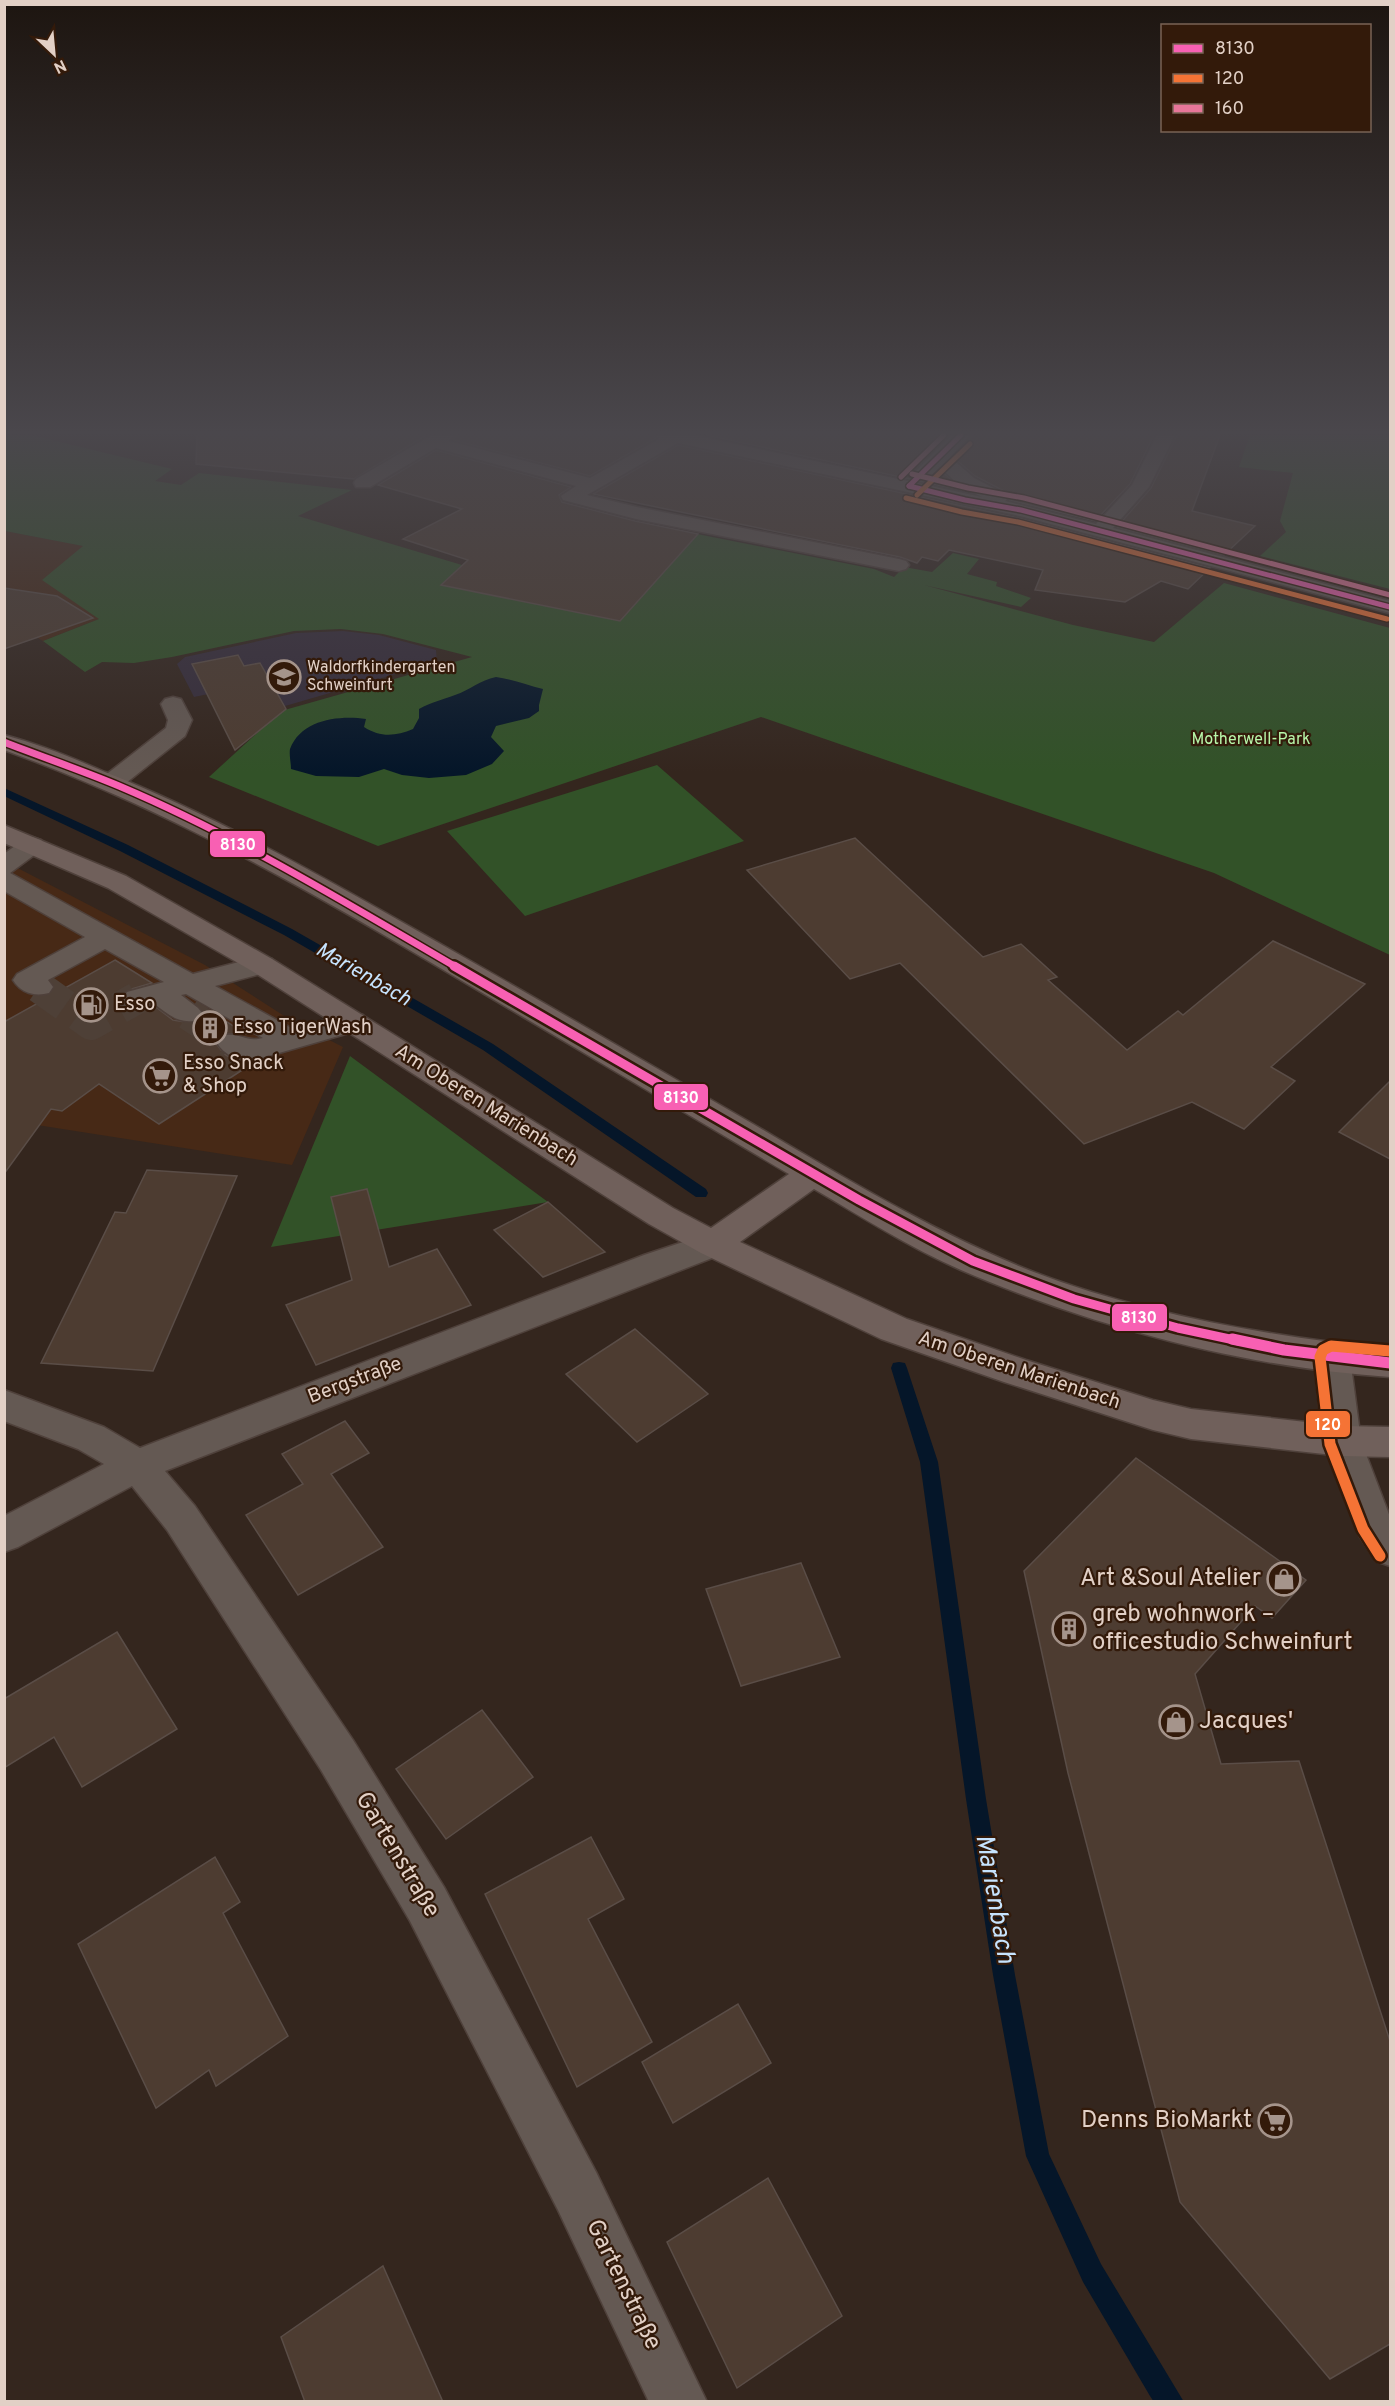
<svg xmlns="http://www.w3.org/2000/svg" width="1395" height="2406" viewBox="0 0 1395 2406" font-family="Overpass,sans-serif">
  <style>
    .built { fill: #472916 }
    .education { fill: #362d3b }
    .green { fill: #325228 }
    .water { fill: #051629 }
    .lines { fill: none; stroke-linecap: round; stroke-linejoin: round }
    .stream { fill: #051629; fill-rule: evenodd }
    .building { fill: #4d3c31; stroke: #5a4d47; stroke-width: 1.5 }
    .minor-tunnel { stroke: #4e4037; stroke-width: 32; stroke-dasharray: 32 16; stroke-linecap: butt }
    .minor-casing { stroke: #4f413b; stroke-width: 3 }
    .major-casing { stroke: #4f413b; stroke-width: 3 }
    .minor { fill: #645953; fill-rule: evenodd }
    .major { fill: #70605b; fill-rule: evenodd }
    .bus-1-far3-casing { stroke: #331a0a; stroke-width: 8 }
    .bus-1-far2-casing { stroke: #331a0a; stroke-width: 10 }
    .bus-1-far1-casing { stroke: #331a0a; stroke-width: 14 }
    .bus-1-casing { stroke: #331a0a; stroke-width: 16 }
    .bus-2-far1-casing { stroke: #331a0a; stroke-width: 8 }
    .bus-2-casing { stroke: #331a0a; stroke-width: 16 }
    .bus-3-casing { stroke: #331a0a; stroke-width: 8 }
    .bus-1-far3 { stroke: #f860b3; stroke-width: 5 }
    .bus-1-far2 { stroke: #f860b3; stroke-width: 7 }
    .bus-1-far1 { stroke: #f860b3; stroke-width: 9 }
    .bus-1 { stroke: #f860b3; stroke-width: 11 }
    .bus-2-far1 { stroke: #f57335; stroke-width: 5 }
    .bus-2 { stroke: #f57335; stroke-width: 11 }
    .bus-3 { stroke: #e77699; stroke-width: 5 }
    .labels { text-anchor: middle; dominant-baseline: central; stroke-width: 4.5; stroke-linejoin: round; paint-order: stroke }
    .far-poi-label { font-size: 16px; fill: #e2d0c6; stroke: #331a0a; text-anchor: start }
    .far-park-label { font-size: 16px; fill: #b8f7aa; stroke: #331a0a }
    .poi-label { font-size: 20px; fill: #e2d0c6; stroke: #331a0a; text-anchor: start }
    .street-label { font-size: 20px; fill: #e2d0c6; stroke: #331a0a }
    .water-label { font-size: 21px; font-style: italic; fill: #c6e3fe; stroke: #331a0a }
    .near-poi-label { font-size: 24px; fill: #e2d0c6; stroke: #331a0a; text-anchor: end }
    .near-street-label { font-size: 24px; fill: #e2d0c6; stroke: #331a0a }
    .near-water-label { font-size: 26px; font-style: italic; fill: #c6e3fe; stroke: #331a0a }
    .line-badge { stroke: #331a0a; stroke-width: 2 }
    .badge-label { font-size: 16px; text-anchor: middle; font-weight: bold; fill: #fff }
  </style>
  <rect width="100%" height="100%" fill="#34261e"/>
  <g class="built">
    <path d="M5,531L84,546L99,619L43,641L33,635L5,640Z"/>
    <path d="M4,861L205,965L292,1021L343,1047L292,1165L5,1120Z"/>
  </g>
  <path class="education" d="M343,631L379,635L436,650L437,662L244,718L228,690L194,697L177,664L185,657L296,633Z"/>
  <g class="green">
    <path d="M4,435L35,436L172,469L155,481L181,485L199,473L352,490L298,516L462,565L442,584L697,534L874,569L894,577L904,567L932,572L953,553L979,559L967,574L997,582L996,586L1031,598L1021,607L924,585L1073,625L1154,642L1224,583L1390,628V955L1214,873L761,717L378,846L209,777L281,711L472,657L383,634L341,629L294,631L172,657L134,663L102,662L85,672L43,641L99,619L42,580L83,546L5,531Z"/>
    <path d="M1250,435H1390V589L1260,556L1286,532L1280,521L1293,473L1239,467Z"/>
    <path d="M657,765L744,841L525,916L447,831Z"/>
    <path d="M350,1056L548,1202L271,1247Z"/>
  </g>
  <path class="water" d="M496,677C512,679 527,685 543,689L539,705V711L529,718L496,726L491,737L504,751L492,764L466,775L429,778L402,775L384,769L359,777L316,776L291,769C291,763 289,755 290,749C301,720 338,715 366,719L364,727C381,738 396,736 413,729L419,718V709C432,702 442,700 455,695C470,690 480,680 496,677Z"/>
  <g class="lines">
    <g class="stream">
      <path d="M4,788L128,845L292,929L493,1044L706,1189L708,1193L706,1197H696L483,1050L284,935L120,851L4,796Z"/>
      <path d="M899,1362L905,1363L907,1368L938,1462L986,1799L1015,1975L1049,2154L1101,2264L1184,2402H1154L1150,2396L1083,2282L1026,2156L993,1975L966,1799L920,1462L891,1368L893,1363Z"/>
    </g>
  </g>
  <g class="building">
    <path d="M197,435H427L354,479L196,464Z"/>
    <path d="M457,435H654L656,438L590,476L453,440Z"/>
    <path d="M706,435H947L912,474L916,479L924,480L940,470L965,491Z"/>
    <path d="M973,435H1154L1130,484L1095,521L1009,500L1006,492L975,476L953,457Z"/>
    <path d="M1177,435H1220L1192,511L1255,526L1224,555L1117,527L1151,488Z"/>
    <path d="M678,445L1019,518L1210,568L1188,589L1161,581L1125,602L1035,590L1043,570L949,550L938,561L922,557L917,563L900,557L593,494Z"/>
    <path d="M436,450L571,487L559,495L562,502L635,521L698,534L620,621L441,585L468,560L403,539L462,509L378,485Z"/>
    <path d="M4,588L57,596L93,618L4,649Z"/>
    <path d="M238,655L244,666L260,663L286,709L235,750L192,664Z"/>
    <path d="M855,838L983,957L1021,944L1057,977L1048,980L1127,1050L1178,1011L1183,1015L1273,941L1365,984L1271,1067L1295,1081L1244,1129L1192,1102L1084,1144L900,963L850,979L747,870Z"/>
    <path d="M115,960L152,983L125,991L121,997L125,1005L138,1009L153,1005L173,1020L191,1023L200,1021L205,1015L200,1007L202,1006L246,1034H221L215,1042L224,1054L247,1067L159,1124L99,1084L62,1111L51,1109L4,1174V1022Z"/>
    <path d="M1390,1081V1159L1339,1132Z"/>
    <path d="M147,1170L237,1176L153,1371L41,1363L115,1212L126,1213Z"/>
    <path d="M367,1189L389,1267L437,1249L471,1305L316,1365L286,1305L352,1280L331,1197Z"/>
    <path d="M548,1202L605,1252L543,1277L494,1230Z"/>
    <path d="M635,1329L708,1394L637,1442L566,1374Z"/>
    <path d="M345,1421L369,1453L331,1474L383,1547L298,1595L246,1515L303,1484L282,1454Z"/>
    <path d="M1136,1458L1306,1580L1272,1618L1255,1606L1195,1674L1221,1764L1299,1761L1390,2041V2344L1330,2379L1180,2202L1068,1773L1024,1571Z"/>
    <path d="M801,1563L840,1657L741,1686L706,1589Z"/>
    <path d="M117,1632L177,1729L82,1787L54,1737L4,1768V1699Z"/>
    <path d="M482,1710L533,1777L446,1839L396,1769Z"/>
    <path d="M591,1837L624,1899L588,1919L652,2042L577,2087L485,1894Z"/>
    <path d="M215,1857L240,1902L223,1913L288,2036L216,2086L209,2070L156,2108L78,1944Z"/>
    <path d="M738,2004L771,2063L673,2123L642,2062Z"/>
    <path d="M768,2178L842,2316L737,2388L667,2242Z"/>
    <path d="M383,2266L443,2402H305L281,2337Z"/>
  </g>
  <g class="lines">
    <g class="minor-tunnel">
      <path d="M39,987L91,1024L137,998"/>
      <path d="M188,1014L232,1043"/>
    </g>
    <defs>
      <g id="minor">
        <path d="M432,435H455L449,441L590,478L659,439L656,435H693L982,497L960,486L940,467C932,475 928,480 916,477L914,473L951,435H971L950,457L974,478L1005,494L1008,498L1005,501L1096,524L1132,485L1157,435H1175L1149,487L1113,528L1390,601V613L1020,516L678,443L587,495L637,507L899,559L906,561L909,565L906,569L899,571L636,519L563,500L561,496L576,486L436,448L370,487H356L354,483L356,479Z"/>
        <path d="M173,697L181,699L192,720L185,736L121,787L112,789L103,787L100,782L103,777L166,728L168,720L161,704L165,699Z"/>
        <path d="M32,837L41,840L45,845L41,850L10,873L193,974L262,956L272,959L276,965L272,971L215,986L293,1029L353,1013L363,1015L368,1022L363,1029L258,1059C242,1063 226,1057 217,1043L221,1036C241,1031 244,1043 263,1038L186,994L181,995L198,1008L203,1014L198,1020C179,1025 168,1014 153,1003L137,1007L127,1004L123,998L127,992L164,982L105,949L48,980L53,987L49,993C35,997 21,993 13,980L17,974L85,937L4,891V854L23,840Z"/>
        <path d="M713,1232L725,1235L730,1244L725,1253L165,1471L195,1506L353,1740L444,1887L596,2172L707,2402H649L558,2210L410,1921L321,1770L167,1530L132,1486L18,1547L4,1552V1516L104,1464L78,1449L4,1421V1390L104,1427L140,1448L644,1255Z"/>
        <path d="M1332,1344L1345,1348L1350,1358L1361,1441L1390,1517V1566L1376,1561L1360,1537L1323,1441L1314,1358L1319,1348Z"/>
      </g>
      <path id="major" d="M4,735C39,744 73,758 105,772C205,812 300,864 393,917C514,985 633,1055 753,1124C843,1177 933,1232 1031,1271C1146,1315 1268,1336 1390,1349V1377C1247,1368 1093,1327 961,1270C910,1248 862,1217 814,1189L740,1242L907,1319L1026,1360L1153,1400L1191,1409L1342,1426L1390,1427V1457L1342,1456L1191,1439L1153,1430L1004,1382L881,1339L701,1253L649,1224L252,971L108,888L4,843V825L126,876L272,959L673,1208L711,1228L789,1174C678,1109 568,1043 457,978C311,891 165,808 4,750Z"/>
    </defs>
    <use href="#minor" class="minor-casing"/>
    <use href="#major" class="major-casing"/>
    <use href="#minor" class="minor"/>
    <use href="#major" class="major"/>
    <defs>
      <g id="bus-1-far3">
        <path d="M909,486L965,500L1021,510L1390,607"/>
        <path d="M909,486L961,435"/>
      </g>
      <path id="bus-1-far2" d="M4,742C42,757 81,770 119,786C237,836 346,903 456,967"/>
      <path id="bus-1-far1" d="M454,966L859,1200L973,1261L1074,1299L1178,1328L1239,1341"/>
      <path id="bus-1" d="M1232,1339L1284,1350L1390,1363"/>
      <g id="bus-2-far1">
        <path d="M917,495L970,444"/>
        <path d="M906,498L962,512L1018,522L1387,619"/>
      </g>
      <path id="bus-2" d="M1380,1556L1363,1529L1330,1444L1320,1357L1323,1350L1331,1346L1390,1351"/>
      <g id="bus-3">
        <path d="M912,474L968,488L1024,498L1390,595"/>
        <path d="M901,477L944,435"/>
      </g>
    </defs>
    <use href="#bus-1-far3" class="bus-1-far3-casing"/>
    <use href="#bus-1-far2" class="bus-1-far2-casing"/>
    <use href="#bus-1-far1" class="bus-1-far1-casing"/>
    <use href="#bus-1" class="bus-1-casing"/>
    <use href="#bus-2-far1" class="bus-2-far1-casing"/>
    <use href="#bus-2" class="bus-2-casing"/>
    <use href="#bus-3" class="bus-3-casing"/>
    <use href="#bus-1-far3" class="bus-1-far3"/>
    <use href="#bus-1-far2" class="bus-1-far2"/>
    <use href="#bus-1-far1" class="bus-1-far1"/>
    <use href="#bus-1" class="bus-1"/>
    <use href="#bus-2-far1" class="bus-2-far1"/>
    <use href="#bus-2" class="bus-2"/>
    <use href="#bus-3" class="bus-3"/>
  </g>
  <linearGradient id="sky" x2="0" y2="1"><stop stop-color="#1d1510"/><stop offset="0.56" stop-color="#4a474c"/><stop offset="1" stop-color="#4a474c" stop-opacity="0"/></linearGradient>
  <rect width="1395" height="772" fill="url(#sky)"/>
  <defs>
    <symbol id="school-ring" viewBox="-11 -11 22 22"><circle r="9.5" fill="#331a0a" stroke="#a5948b" stroke-width="1.5"/><path d="M0-5L7-2L0 1L-7-2ZM-4 1L0 2.5L4 1V4Q0 6-4 4Z" fill="#a5948b"/></symbol>
    <symbol id="fuel-ring" viewBox="-11 -11 22 22"><circle r="9.5" fill="#331a0a" stroke="#a5948b" stroke-width="1.5"/><path d="M-5.5-6h7V0h2V4h1.3V-2.5L3-4.5l.8-.8L6-3V5H2.5V1h-1V6h-7ZM-4.2-4.7v3.2H.2V-4.7Z" fill="#a5948b"/></symbol>
    <symbol id="building-ring" viewBox="-11 -11 22 22"><circle r="9.5" fill="#331a0a" stroke="#a5948b" stroke-width="1.5"/><path d="M-4-6H4V6H1V3H-1V6H-4ZM-2.5-4.3h1.7v1.8h-1.7ZM.8-4.3h1.7v1.8H.8ZM-2.5-1h1.7V.8h-1.7ZM.8-1h1.7V.8H.8Z" fill="#a5948b"/></symbol>
    <symbol id="supermarket-ring" viewBox="-11 -11 22 22"><circle r="9.5" fill="#331a0a" stroke="#a5948b" stroke-width="1.5"/><path d="M-6-5.5h2.5l.6 2H6L4.5 2H-2.5L-4.4-4H-6ZM-1.5 3.2a1.3 1.3 0 1 0 .1 0ZM3 3.2a1.3 1.3 0 1 0 .1 0Z" fill="#a5948b"/></symbol>
    <symbol id="shop-ring" viewBox="-11 -11 22 22"><circle r="9.5" fill="#331a0a" stroke="#a5948b" stroke-width="1.5"/><path d="M-5-2.5h2.3a2.7 3.5 0 0 1 5.4 0H5L5.5 6h-11ZM-1.5-2.5h3a1.5 2.3 0 0 0-3 0Z" fill="#a5948b"/></symbol>
  </defs>
  <g fill-rule="evenodd">
    <use href="#school-ring" x="265" y="658" width="38" height="38"/>
    <use href="#fuel-ring" x="72" y="986" width="38" height="38"/>
    <use href="#building-ring" x="191" y="1009" width="38" height="38"/>
    <use href="#supermarket-ring" x="141" y="1057" width="38" height="38"/>
    <use href="#shop-ring" x="1265" y="1560" width="38" height="38"/>
    <use href="#building-ring" x="1050" y="1610" width="38" height="38"/>
    <use href="#shop-ring" x="1157" y="1703" width="38" height="38"/>
    <use href="#supermarket-ring" x="1256" y="2102" width="38" height="38"/>
  </g>
  <g class="labels">
    <g class="far-poi-label">
      <text x="307" y="668">Waldorfkindergarten<tspan x="307" dy="18">Schweinfurt</tspan></text>
    </g>
    <g class="far-park-label">
      <text x="1251" y="740">Motherwell-Park</text>
    </g>
    <g class="poi-label">
      <text x="114" y="1005">Esso</text>
      <text x="233" y="1028">Esso TigerWash</text>
      <text x="183" y="1064">Esso Snack<tspan x="183" dy="23">&amp; Shop</tspan></text>
    </g>
    <g class="street-label">
      <text transform="translate(486 1106) rotate(32)">Am Oberen Marienbach</text>
      <text transform="translate(1019 1371) rotate(18)">Am Oberen Marienbach</text>
      <text transform="translate(355 1381) rotate(-21)">Bergstraße</text>
    </g>
    <g class="water-label">
      <text transform="translate(363 975) rotate(30)">Marienbach</text>
    </g>
    <g class="near-poi-label">
      <text x="1261" y="1579">Art &amp;Soul Atelier</text>
      <text x="1092" y="1615" text-anchor="start">greb wohnwork –<tspan x="1092" dy="28">officestudio Schweinfurt</tspan></text>
      <text x="1199" y="1722" text-anchor="start">Jacques'</text>
      <text x="1252" y="2121">Denns BioMarkt</text>
    </g>
    <g class="near-street-label">
      <text transform="translate(397 1855) rotate(59)">Gartenstraße</text>
      <text transform="translate(623 2285) rotate(64)">Gartenstraße</text>
    </g>
    <g class="near-water-label">
      <text transform="translate(994 1899) rotate(80)">Marienbach</text>
    </g>
  </g>
  <g class="line-badge">
    <rect x="209" y="830" width="57" height="28" rx="6" fill="#f860b3"/>
    <rect x="653" y="1083" width="56" height="28" rx="6" fill="#f860b3"/>
    <rect x="1111" y="1303" width="57" height="29" rx="6" fill="#f860b3"/>
    <rect x="1305" y="1410" width="46" height="28" rx="6" fill="#f57335"/>
  </g>
  <g class="badge-label">
    <text x="238" y="850">8130</text>
    <text x="681" y="1103">8130</text>
    <text x="1139" y="1323">8130</text>
    <text x="1328" y="1430">120</text>
  </g>
  <rect width="1395" height="2406" fill="none" stroke="#e2d0c6" stroke-width="12"/>
  <rect x="1161" y="24" width="210" height="108" fill="#331a0a" stroke="#796355" stroke-width="1.5"/>
  <rect x="1173" y="44" width="30" height="9" fill="#f860b3" stroke="#796355" stroke-width="1.5"/>
  <text x="1215" y="54" font-size="18" fill="#e2d0c6">8130</text>
  <rect x="1173" y="74" width="30" height="9" fill="#f57335" stroke="#796355" stroke-width="1.5"/>
  <text x="1215" y="84" font-size="18" fill="#e2d0c6">120</text>
  <rect x="1173" y="104" width="30" height="9" fill="#e77699" stroke="#796355" stroke-width="1.5"/>
  <text x="1215" y="114" font-size="18" fill="#e2d0c6">160</text>
  <g transform="translate(54 54) rotate(154)" stroke="#331a0a" stroke-width="4.5" paint-order="stroke">
  <path d="M0-4.5L10 22L0 15L-10 22Z" fill="#e2d0c6"/>
  <text y="-9" font-size="16" font-weight="bold" text-anchor="middle" fill="#e2d0c6">N</text>
  </g>
</svg>
